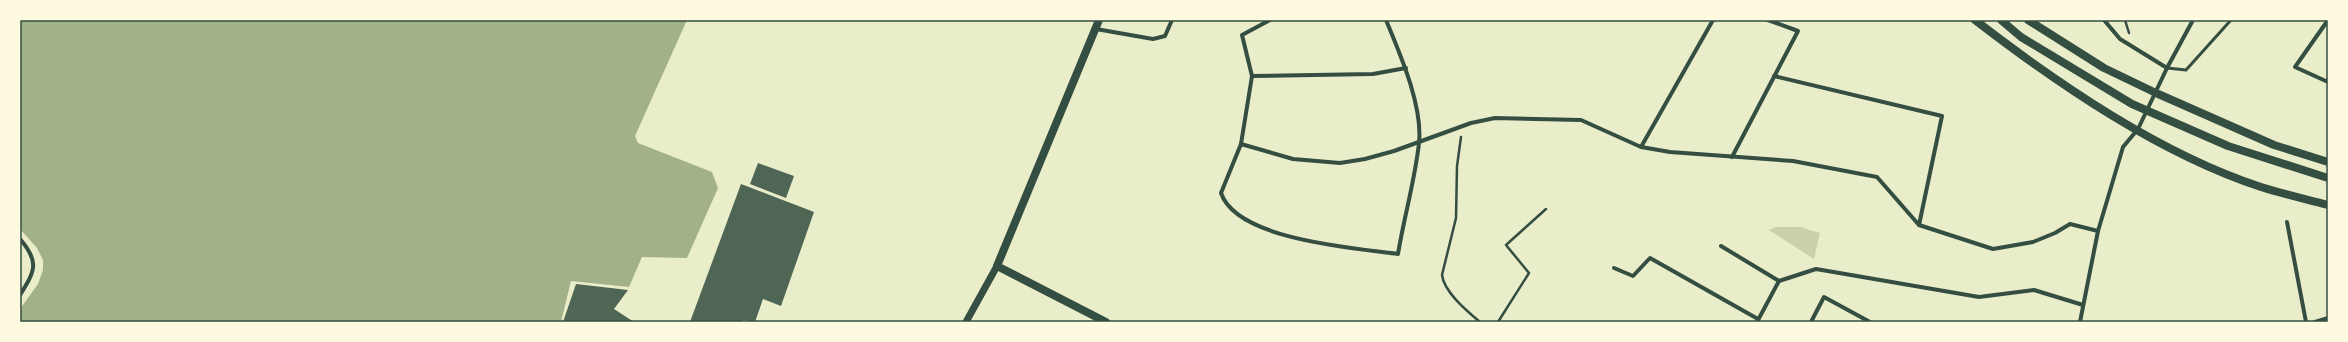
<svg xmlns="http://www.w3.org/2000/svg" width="2348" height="342" viewBox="0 0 2348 342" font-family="'Public Sans',sans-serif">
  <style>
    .green { fill: #cad2ad }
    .water { fill: #a3b18a }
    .building { fill: #4f6655 }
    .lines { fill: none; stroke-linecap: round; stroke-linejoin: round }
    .path { stroke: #344e41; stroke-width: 2.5 }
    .service { stroke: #344e41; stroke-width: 3 }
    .minor { stroke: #344e41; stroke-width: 4 }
    .tertiary { stroke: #344e41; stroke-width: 7 }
    .secondary { stroke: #344e41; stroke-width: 8 }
    .neatline { fill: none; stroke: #344e41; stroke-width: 1.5 }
  </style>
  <rect width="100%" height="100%" fill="#e9edc9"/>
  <path class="green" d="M1776,227H1800L1820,233L1814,259L1769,230Z"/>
  <path class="water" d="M20,20H687L635,136L638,143L712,172L718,188L687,258L642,257L629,287L571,281L561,322H20V309L38,284L43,270V260L37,248L20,229Z"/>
  <g class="building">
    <path d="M758,163L794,176L786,198L750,184Z"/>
    <path d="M741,184L814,212L781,306L763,299L755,322L743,320V322H690Z"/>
    <path d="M576,284L628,290L614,309L634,322H563Z"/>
  </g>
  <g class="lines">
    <g class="path">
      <path d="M2125,20L2129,33"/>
      <path d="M1461,137L1457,166L1456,218L1442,275C1444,292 1467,311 1480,322"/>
      <path d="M1498,322L1529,273L1506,245L1546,209"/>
    </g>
    <path class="service" d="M2167,68L2186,70L2231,20"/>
    <g class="minor">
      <path d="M1270,20L1242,35L1252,76L1241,144L1221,193C1237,240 1354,248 1398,254C1404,217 1415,180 1419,143C1423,106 1400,54 1386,20"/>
      <path d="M2104,20L2120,39L2167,68"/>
      <path d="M2328,20L2295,67L2328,82"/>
      <path d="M1096,29L1153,39L1165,36L1172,20"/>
      <path d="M1252,76L1373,74L1406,68"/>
      <path d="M1774,76L1942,116L1919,225"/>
      <path d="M1241,144L1293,159L1340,163L1365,159L1394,151L1471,123L1495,118L1581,120L1641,147L1670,152L1793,161L1877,177L1919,225L1993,249L2033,242L2055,233L2070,224L2098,231"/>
      <path d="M1641,147L1713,20"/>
      <path d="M1732,157L1798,31L1768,20"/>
      <path d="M2287,222L2306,322"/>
      <path d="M20,239C40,262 35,271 20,295"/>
      <path d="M1721,246L1779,281"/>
      <path d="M1614,268L1633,276L1650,258L1758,319"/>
      <path d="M1757,322L1779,281L1816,269L1979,297L2034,290L2083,305"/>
      <path d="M1811,322L1824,297L1870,322"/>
      <path d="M2080,322L2098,231L2123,147L2138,129L2167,68L2193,20"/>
      <path d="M2315,322L2328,318"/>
    </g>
    <path class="tertiary" d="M966,322L997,266"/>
    <g class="secondary">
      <path d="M1099,20L997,266L1106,322"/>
      <path d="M1975,20C2058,84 2160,154 2261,187C2283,194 2306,199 2328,205"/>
      <path d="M2001,20L2021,37L2132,104L2228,146L2328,178"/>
      <path d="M2028,20L2104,68L2156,93L2274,145L2328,162"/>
    </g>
  </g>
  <rect width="2348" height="342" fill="none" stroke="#fefae0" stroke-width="42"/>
  <rect x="21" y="21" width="2306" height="300" class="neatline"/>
</svg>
